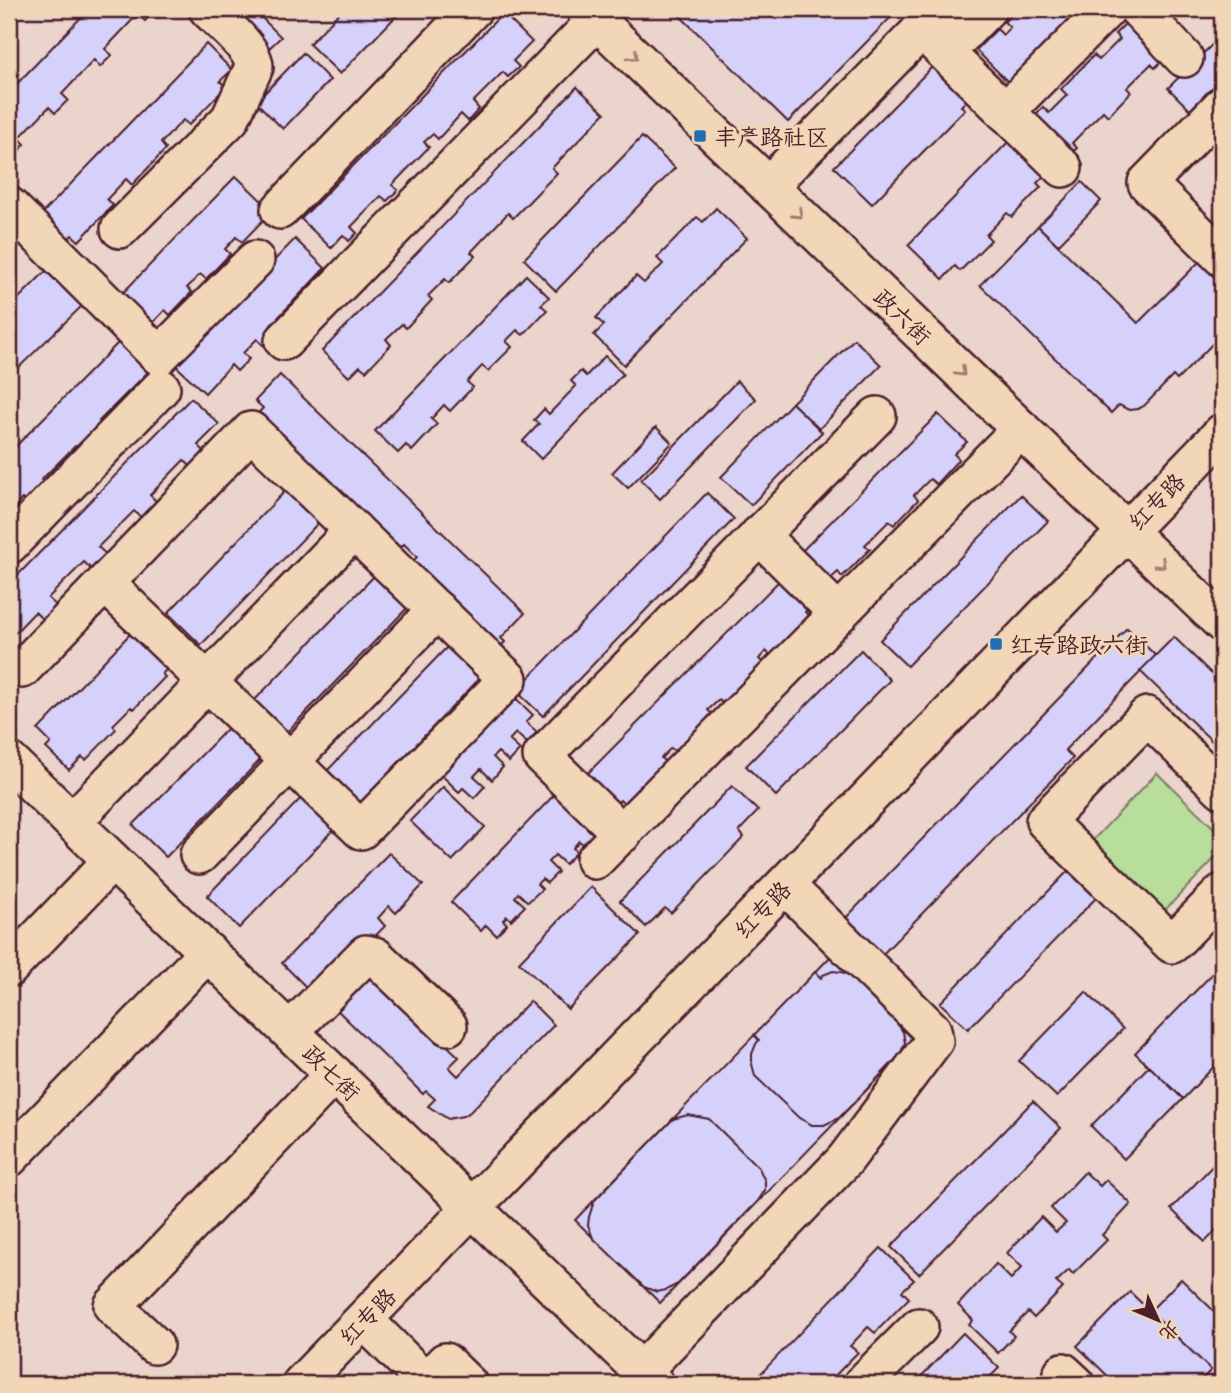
<svg xmlns="http://www.w3.org/2000/svg" width="1231" height="1393" viewBox="0 0 1231 1393" font-family="Mali,'LXGW WenKai TC',sans-serif">
  <style>
    .green { fill: #b7de9a; stroke: #807e62; stroke-width: 2 }
    .building { fill: #d6d1fa; stroke: #4a1f2b; stroke-width: 2 }
    .lines { fill: none; stroke-linecap: round; stroke-linejoin: round }
    .minor-casing { stroke: #4a1f2b; stroke-width: 42 }
    .minor { stroke: #f2d6b8; stroke-width: 37 }
    .oneway { stroke: #9e7a72 }
    .poi-dot { fill: #1f6fb2; stroke: #f2d6b8; stroke-width: 2.5 }
    .labels { text-anchor: middle; dominant-baseline: central; stroke-width: 6; stroke-linejoin: round; paint-order: stroke }
    .poi-label { font-size: 23px; fill: #4a1f2b; stroke: #f2d6b8; text-anchor: start }
    .street-label { font-size: 23px; fill: #4a1f2b; stroke: #f2d6b8 }
  </style>
  <rect width="100%" height="100%" fill="#ead4cc"/>
  <filter id="ink" filterUnits="userSpaceOnUse"><feTurbulence type="fractalNoise" baseFrequency=".0143" numOctaves="2"/><feDisplacementMap in="SourceGraphic" scale="14" xChannelSelector="R" yChannelSelector="G"/><feConvolveMatrix kernelMatrix="1 2 1 2 8 2 1 2 1" color-interpolation-filters="sRGB"/></filter>
  <g filter="url(#ink)">
    <path class="green" d="M1157,773L1222,836V851L1164,911L1092,841Z"/>
    <g class="building">
      <path d="M89,9H156L145,21L138,14L105,49L112,55L100,67L94,60L62,94L68,100L55,113L49,107L19,138L25,144L13,157L9,152V92Z"/>
      <path d="M224,9H253L281,37L266,51Z"/>
      <path d="M343,9H403L340,74L309,44Z"/>
      <path d="M673,9H897L898,10L788,122Z"/>
      <path d="M1017,9H1081L1067,24L1071,28L1047,52L1043,48L1020,71L1025,75L1013,87L976,50L997,29L1003,35L1010,27L1004,22Z"/>
      <path d="M503,13L532,42L513,61L519,67L508,77L503,72L473,102L479,109L468,121L461,114L438,139L433,134L424,142L429,147L392,185L398,190L387,201L381,196L351,227L357,233L349,241L343,235L331,248L301,219Z"/>
      <path d="M1132,17L1169,53L1155,68L1151,64L1127,88L1131,92L1108,116L1103,111L1072,143L1077,148L1066,159L1028,122L1043,107L1049,113L1067,95L1061,89L1094,55L1099,60L1120,39L1115,34Z"/>
      <path d="M1222,35V78L1190,110L1168,88Z"/>
      <path d="M206,44L232,70L220,81L226,87L189,125L183,120L161,143L166,149L132,185L126,179L107,199L113,205L79,241L72,235L61,246L35,221Z"/>
      <path d="M303,53L330,80L283,129L256,102Z"/>
      <path d="M936,63L971,96L961,106L965,109L872,204L834,167Z"/>
      <path d="M577,87L605,113L552,168L557,173L513,218L508,213L471,252L475,256L449,283L445,279L428,296L432,300L406,328L402,324L386,339L391,345L366,371L360,366L349,377L322,351Z"/>
      <path d="M642,137L675,168L556,291L524,259Z"/>
      <path d="M1013,137L1048,172L1037,183L1041,187L1012,217L1007,213L986,235L991,240L960,271L955,266L943,279L908,245Z"/>
      <path d="M236,176L272,211L242,242L236,237L225,249L230,254L206,279L200,274L187,288L192,292L170,315L165,310L147,329L116,300Z"/>
      <path d="M1082,182L1101,201L1058,245L1038,226Z"/>
      <path d="M716,208L747,238L624,365L594,335L604,325L596,318L636,276L644,283L663,264L657,258L697,217L703,222Z"/>
      <path d="M1038,226L1138,323L1199,262L1222,285V334L1177,380L1173,376L1144,406L1138,409L1129,410L1119,405L1111,413L980,285Z"/>
      <path d="M295,239L325,268L271,325L277,331L263,345L257,339L243,353L249,359L237,371L231,365L205,393L174,364Z"/>
      <path d="M50,267L85,303L9,377V308Z"/>
      <path d="M526,275L549,297L541,305L547,310L523,335L517,330L506,341L512,347L488,371L482,366L467,382L473,387L450,411L444,405L431,419L437,424L412,451L406,445L398,453L375,431Z"/>
      <path d="M854,339L881,365L819,429L792,403Z"/>
      <path d="M120,341L150,370L99,421L106,428L82,452L75,446L41,480L47,486L28,506L22,499L9,513V453Z"/>
      <path d="M605,356L623,374L541,459L523,441L539,424L534,420L544,409L549,414L576,386L571,381L581,371L586,376Z"/>
      <path d="M280,375L525,613L501,638L505,642L492,655L404,570L417,557L404,544L391,558L251,421L263,408L255,401Z"/>
      <path d="M737,381L756,399L660,499L641,480Z"/>
      <path d="M191,398L219,424L198,445L207,454L193,469L184,460L150,495L159,504L143,519L134,511L98,547L108,556L93,571L84,562L48,598L58,607L44,621L35,612L9,639V584Z"/>
      <path d="M792,403L822,432L751,505L721,477Z"/>
      <path d="M938,414L967,442L954,454L959,459L936,484L930,479L914,495L918,500L894,525L889,521L865,545L870,549L842,577L838,572L822,587L794,559Z"/>
      <path d="M656,427L672,443L628,488L612,473Z"/>
      <path d="M288,488L321,520L201,645L168,613Z"/>
      <path d="M707,493L734,519L543,716L516,691Z"/>
      <path d="M1021,495L1048,521L907,666L880,640Z"/>
      <path d="M378,572L411,604L282,737L250,705Z"/>
      <path d="M782,578L811,606L805,612L811,618L772,657L766,651L759,659L765,665L725,706L719,700L708,710L714,716L677,753L671,748L661,758L667,764L626,805L620,800L615,805L585,776Z"/>
      <path d="M1127,628L1156,656L1065,750L1073,758L876,961L839,925Z"/>
      <path d="M130,634L144,647L151,639L174,662L162,674L165,677L134,709L131,707L113,725L116,729L86,760L82,757L69,770L46,748L51,743L38,730Z"/>
      <path d="M1174,637L1222,684V751L1140,671Z"/>
      <path d="M451,643L484,674L356,807L323,775Z"/>
      <path d="M861,650L890,680L776,796L746,766Z"/>
      <path d="M504,687L533,715L526,722L537,732L527,743L516,733L509,740L520,750L509,762L498,752L493,757L503,767L492,780L481,769L474,776L485,786L474,798L463,788L459,792L430,764Z"/>
      <path d="M231,725L263,757L166,857L133,825Z"/>
      <path d="M732,786L758,811L739,831L744,837L671,913L665,908L646,927L620,901Z"/>
      <path d="M443,787L485,827L452,861L410,821Z"/>
      <path d="M557,792L588,821L584,825L594,835L584,845L579,841L573,848L577,852L565,864L555,855L548,862L558,872L547,883L542,879L537,884L542,889L528,902L518,893L515,897L525,906L511,920L507,916L503,920L507,924L496,935L486,925L481,931L451,902Z"/>
      <path d="M304,795L336,827L239,928L207,896Z"/>
      <path d="M389,853L423,885L396,913L389,906L378,918L385,926L316,997L282,963Z"/>
      <path d="M1068,871L1096,898L968,1029L940,1003Z"/>
      <path d="M591,887L640,935L568,1009L519,962Z"/>
      <path d="M835,952L920,1035L660,1303L575,1220Z"/>
      <path d="M1222,964V1058L1183,1099L1135,1053Z"/>
      <path d="M364,965L459,1057L449,1067L458,1076L530,1001L554,1025L470,1112L463,1116L448,1119L428,1106L435,1099L426,1091L423,1094L329,1002Z"/>
      <path d="M833,971L841,972L852,976L900,1015L895,1020L903,1032L905,1043L900,1055L839,1118L824,1125H812L799,1118L755,1076L752,1064V1054L756,1044L759,1040L754,1035L815,972L821,978L823,975Z"/>
      <path d="M1086,992L1123,1029L1057,1097L1019,1061Z"/>
      <path d="M1149,1066L1183,1099L1124,1159L1091,1126Z"/>
      <path d="M1033,1101L1061,1128L919,1274L891,1247Z"/>
      <path d="M688,1115L709,1119L759,1168L765,1181V1190L758,1201L678,1284L666,1290L657,1292L644,1287L593,1238L588,1225L589,1217L594,1201L673,1119Z"/>
      <path d="M1222,1156V1224L1205,1242L1171,1209Z"/>
      <path d="M1085,1172L1100,1186L1106,1180L1131,1204L1102,1235L1107,1240L1073,1274L1069,1270L1056,1282L1063,1288L1034,1318L1028,1312L1009,1331L1014,1336L998,1353L969,1325L973,1320L958,1305L996,1264L1011,1279L1022,1267L1007,1253L1041,1217L1056,1232L1066,1223L1051,1208Z"/>
      <path d="M881,1248L914,1280L902,1291L909,1298L875,1333L868,1327L850,1346L858,1352L827,1384H824L819,1379L814,1384H751Z"/>
      <path d="M1181,1279L1222,1319V1384H1197L1211,1370L1150,1311Z"/>
      <path d="M1130,1292L1211,1370L1197,1384H1116L1077,1346Z"/>
      <path d="M963,1333L999,1368L983,1384H914Z"/>
    </g>
    <g class="lines">
      <defs>
        <g id="minor">
          <path d="M585,9L1222,623"/>
          <path d="M1138,9L1184,58"/>
          <path d="M921,29L1063,168"/>
          <path d="M945,52L987,9"/>
          <path d="M1222,106L1147,183L1222,257"/>
          <path d="M1005,112L1107,9"/>
          <path d="M768,186L935,16L927,9"/>
          <path d="M9,206L159,356L255,260"/>
          <path d="M280,210L473,9"/>
          <path d="M120,229L230,119L254,67C254,48 221,23 208,9"/>
          <path d="M284,341L597,20"/>
          <path d="M759,535L839,614"/>
          <path d="M9,545L161,388"/>
          <path d="M22,669L251,431L508,679L361,830L105,583"/>
          <path d="M9,761L655,1384"/>
          <path d="M1222,789L1147,716L1045,821L1172,944L1222,893"/>
          <path d="M72,822L354,530"/>
          <path d="M622,834L542,756L877,416"/>
          <path d="M199,855L437,610"/>
          <path d="M595,860L1021,429"/>
          <path d="M9,968L112,861"/>
          <path d="M290,1031L366,954L375,956L448,1026"/>
          <path d="M9,1158L208,952"/>
          <path d="M364,1320L426,1382"/>
          <path d="M154,1345L113,1306L334,1074"/>
          <path d="M642,1371L845,1160L934,1041L932,1030L785,885"/>
          <path d="M1063,1372L1076,1384"/>
          <path d="M301,1384L1222,433"/>
          <path d="M424,1384L445,1362L468,1384"/>
          <path d="M862,1384L919,1327"/>
        </g>
      </defs>
      <use href="#minor" class="minor-casing"/>
      <use href="#minor" class="minor"/>
    </g>
    <defs><path id="oneway-chevron" d="M-2-3.5L2.5 0L-2 3.5" fill="none" stroke-width="1.6" stroke-linecap="round" stroke-linejoin="round" transform="scale(1.75)"/></defs>
    <g class="oneway">
      <use href="#oneway-chevron" transform="translate(634 56) rotate(44)"/>
      <use href="#oneway-chevron" transform="translate(798 214) rotate(44)"/>
      <use href="#oneway-chevron" transform="translate(961 372) rotate(44)"/>
      <use href="#oneway-chevron" transform="translate(1161 564) rotate(44)"/>
    </g>
  </g>
  <g class="poi-dot">
    <rect x="693" y="129" width="14" height="14" rx="3.5"/>
    <rect x="989" y="637" width="14" height="14" rx="3.5"/>
  </g>
  <g class="labels">
    <g class="poi-label">
      <text x="714" y="136">丰产路社区</text>
      <text x="1010" y="644">红专路政六街</text>
    </g>
    <g class="street-label">
      <text transform="translate(903 316) rotate(44)">政六街</text>
      <text transform="translate(1156 501) rotate(-46)">红专路</text>
      <text transform="translate(762 909) rotate(-46)">红专路</text>
      <text transform="translate(332 1072) rotate(44)">政七街</text>
      <text transform="translate(367 1316) rotate(-46)">红专路</text>
    </g>
  </g>
  <rect width="1231" height="1393" fill="none" stroke="#f2d6b8" stroke-width="35"/>
  <rect x="18" y="18" width="1196" height="1358" fill="none" stroke="#4a1f2b" stroke-width="2.5" filter="url(#ink)"/>
  <g transform="translate(1158 1320) rotate(134)" stroke="#f2d6b8" stroke-width="5" paint-order="stroke">
  <path d="M0-5L12 26L0 18L-12 26Z" fill="#4a1f2b"/>
  <text y="-10" font-size="19" font-weight="bold" text-anchor="middle" fill="#4a1f2b">北</text>
  </g>
</svg>
